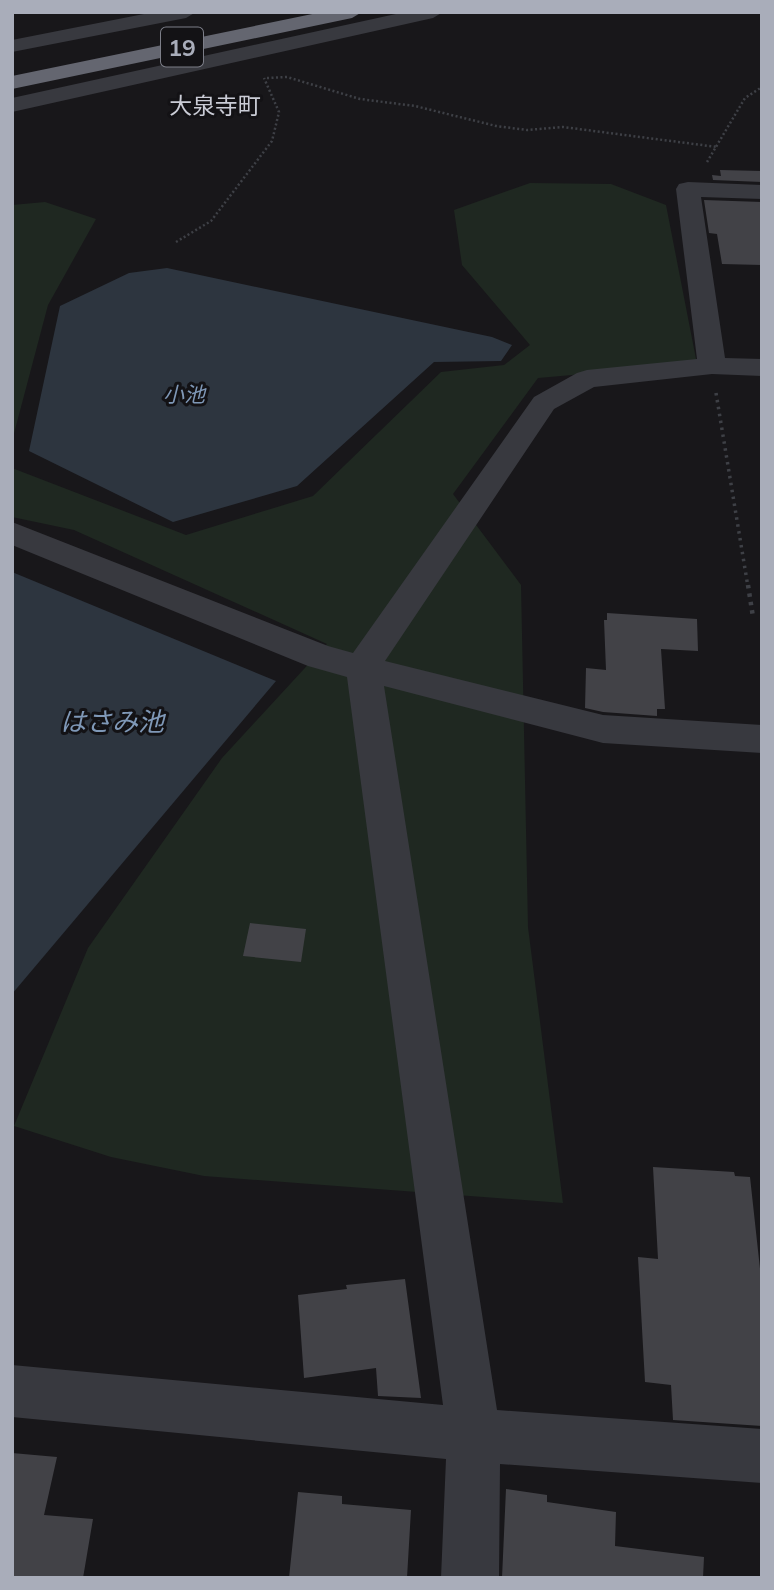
<svg xmlns="http://www.w3.org/2000/svg" width="774" height="1590" viewBox="0 0 774 1590" font-family="Mulish,'Noto Sans JP',sans-serif">
  <style>
    .green { fill: #1f2821 }
    .water { fill: #2d353f }
    .building { fill: #424247 }
    .lines { fill: none; stroke-linecap: round; stroke-linejoin: round }
    .path-far2 { stroke: #3e4046; stroke-width: 2.5; stroke-dasharray: 2 2.5; stroke-linecap: butt }
    .path-far1 { stroke: #3e4046; stroke-width: 3.5; stroke-dasharray: 2.5 4.5; stroke-linecap: butt }
    .path { stroke: #3e4046; stroke-width: 4.5; stroke-dasharray: 3.5 5; stroke-linecap: butt }
    .street { fill: #38393f; fill-rule: evenodd }
    .highway { fill: #646670; fill-rule: evenodd }
    .labels { text-anchor: middle; dominant-baseline: central; stroke-width: 6; stroke-linejoin: round; paint-order: stroke }
    .far-water-label { font-size: 21px; font-style: italic; fill: #7f98b7; stroke: #131215 }
    .shield { fill: #131215; stroke: #7c7e88; stroke-width: 2 }
    .shield-label { font-size: 23px; font-weight: bold; fill: #a9adba }
    .far-quarter-label { font-size: 23px; fill: #caccd6; stroke: #131215 }
    .water-label { font-size: 26px; font-style: italic; fill: #7f98b7; stroke: #131215 }
  </style>
  <rect width="100%" height="100%" fill="#18171a"/>
  <g class="green">
    <path d="M530,183L611,184L666,205L697,364L538,378L453,494L521,585L528,927L563,1203L204,1176L111,1157L14,1126L88,948L222,758L327,644L74,530L12,517V468L186,535L313,496L441,372L504,365L530,345L462,265L454,210Z"/>
    <path d="M45,202L96,219L48,305L12,441V205Z"/>
  </g>
  <g class="water">
    <path d="M167,268L492,337L512,345L501,361L434,362L297,486L173,522L29,451L60,306L129,273Z"/>
    <path d="M12,572L276,681L12,994Z"/>
  </g>
  <g class="building">
    <path d="M720,170L762,171V182L713,180L712,175L721,176Z"/>
    <path d="M704,200L762,202V265L722,264L717,234L709,233Z"/>
    <path d="M607,613L697,619L698,651L661,649L665,709H657V716L603,712L585,708L586,668L606,670L604,620H607Z"/>
    <path d="M250,923L306,929L301,962L243,956Z"/>
    <path d="M653,1167L734,1172L735,1176L750,1177L762,1287V1426L673,1420L671,1385L645,1382L638,1257L658,1259Z"/>
    <path d="M405,1279L421,1398L378,1396L376,1368L304,1378L298,1295L347,1289L346,1285Z"/>
    <path d="M12,1453L57,1457L44,1515L93,1519L83,1578H12Z"/>
    <path d="M506,1489L547,1495V1502L616,1512L615,1546L704,1557L703,1578H502Z"/>
    <path d="M298,1492L342,1496V1504L411,1510L407,1578H289Z"/>
  </g>
  <g class="lines">
    <g class="path-far2">
      <path d="M267,78L287,77L360,99L415,106L496,126L527,130L563,127L717,147"/>
      <path d="M707,162L745,98L762,87"/>
      <path d="M176,242L211,221L272,141L279,112L264,78"/>
    </g>
    <path class="path-far1" d="M716,393L748,587"/>
    <path class="path" d="M748,585L753,617"/>
    <g class="street">
      <path d="M154,12H196L186,18L12,52V40Z"/>
      <path d="M405,12H443L433,18L12,112V98Z"/>
      <path d="M688,182L762,185V199L701,197L725,358L762,359V376L712,374L594,387L554,409L385,661L603,715L762,725V753L603,743L384,686L497,1410L762,1429V1483L500,1464L499,1578H441L446,1459L12,1417V1365L443,1405L347,677L308,666L12,545V522L328,646L353,653L534,397L577,373L587,370L697,359L676,189L679,184Z"/>
    </g>
    <path class="highway" d="M322,12H362L352,18L12,89V76Z"/>
  </g>
  <g class="labels">
    <g class="far-water-label">
      <text x="184" y="394">小池</text>
    </g>
    <rect class="shield" x="161" y="27.5" width="42" height="39" rx="5"/>
    <g class="shield-label">
      <text x="182" y="47">19</text>
    </g>
    <g class="far-quarter-label">
      <text x="215" y="105">大泉寺町</text>
    </g>
    <g class="water-label">
      <text x="112" y="721">はさみ池</text>
    </g>
  </g>
  <rect width="774" height="1590" fill="none" stroke="#a9adba" stroke-width="28"/>
</svg>
